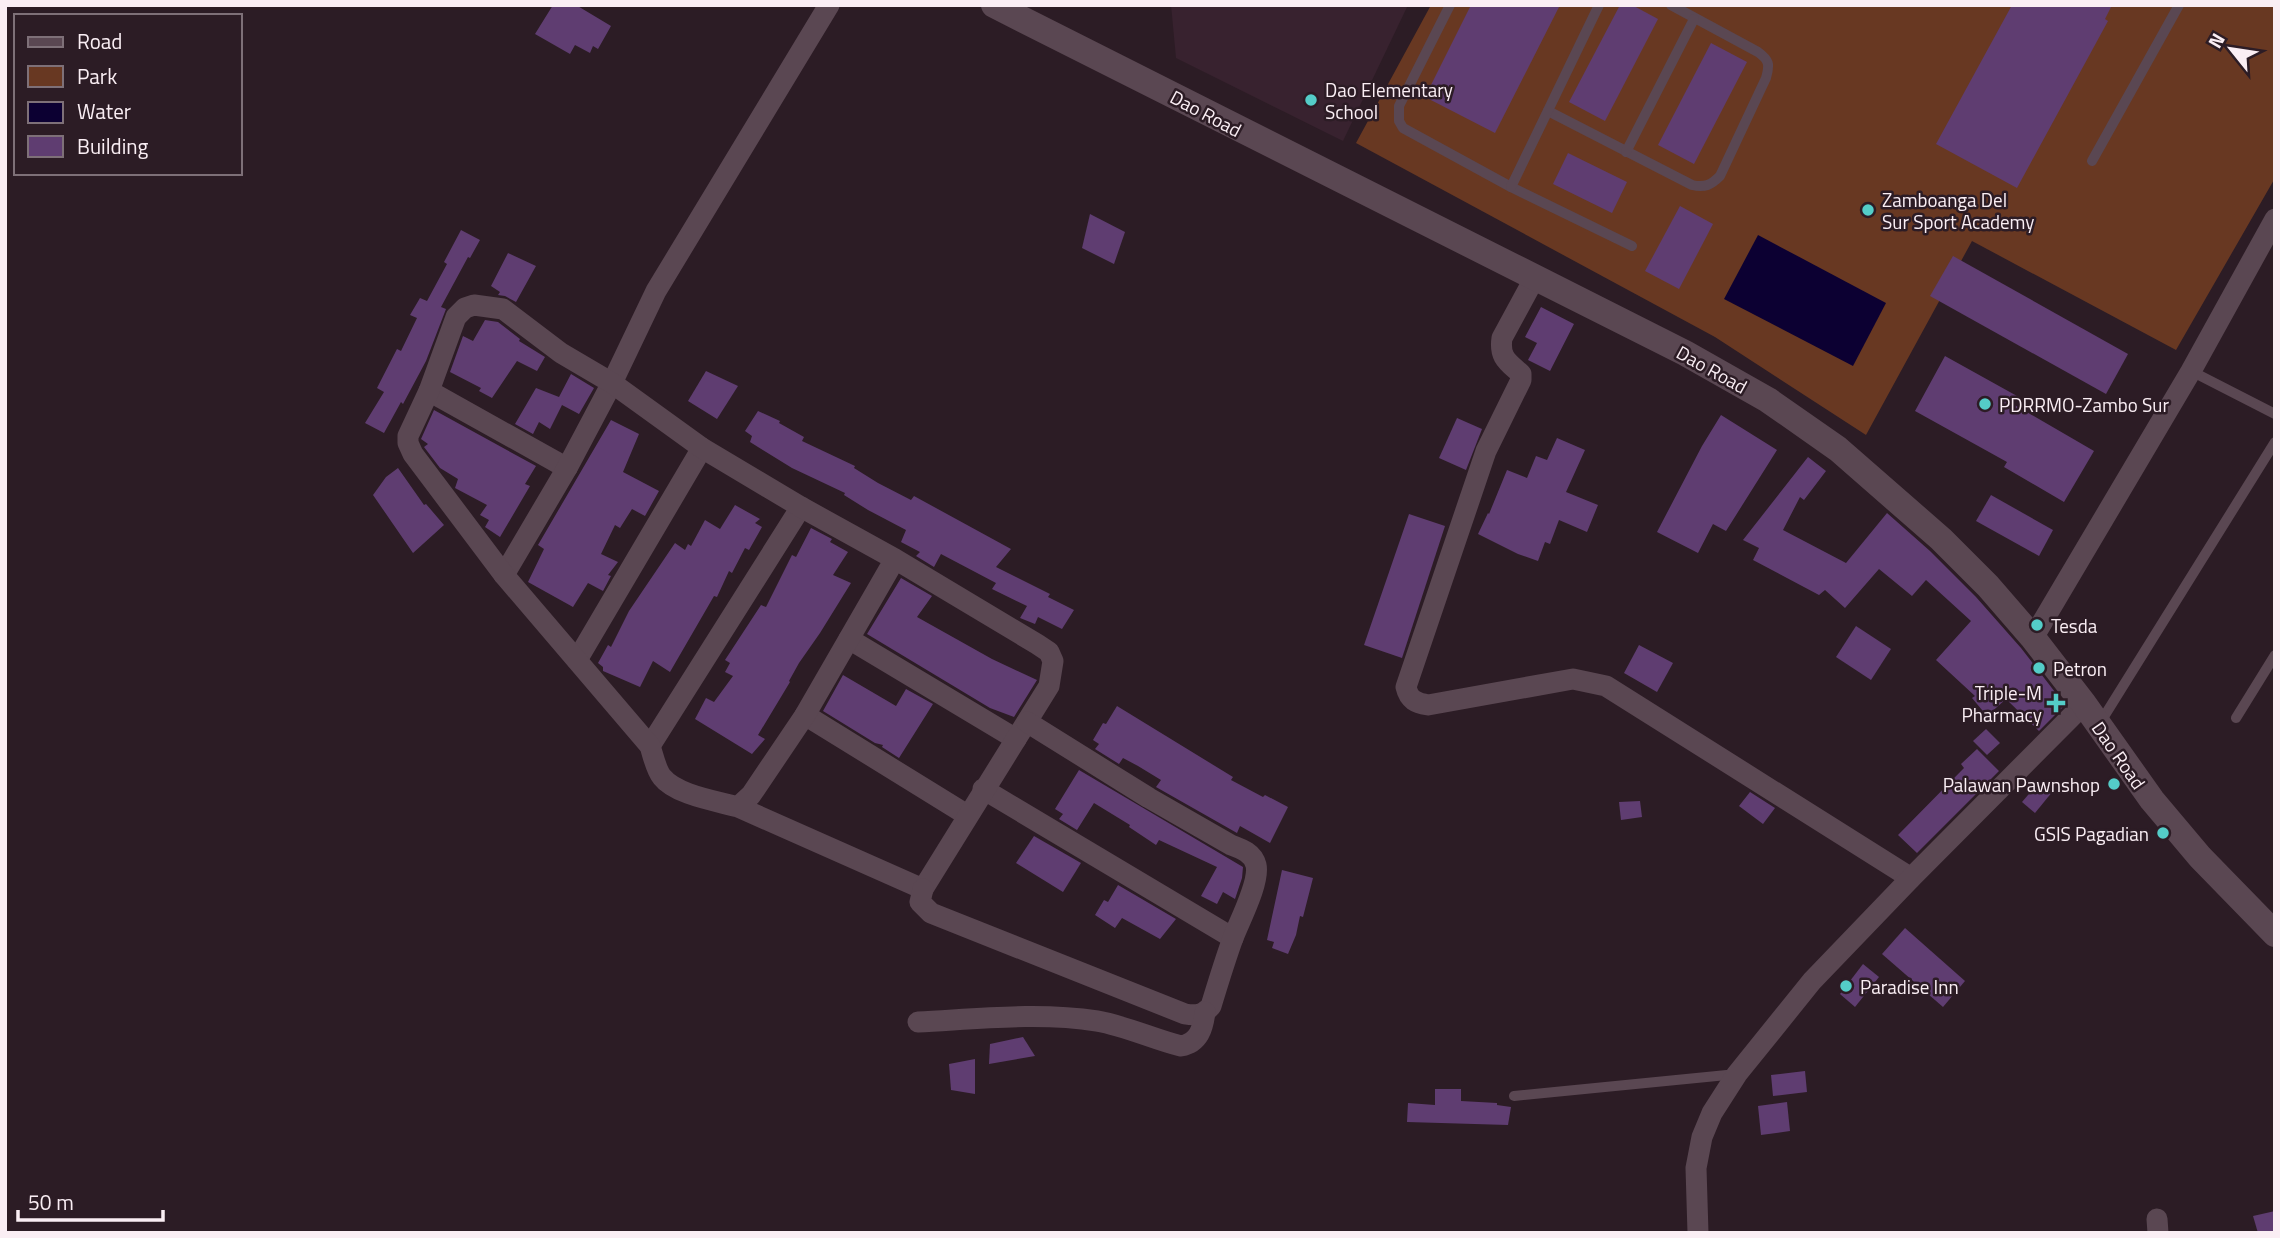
<svg xmlns="http://www.w3.org/2000/svg" width="2280" height="1238" viewBox="0 0 2280 1238" font-family="'Titillium Web',sans-serif">
  <style>
    .built { fill: #38222f }
    .green { fill: #683822 }
    .water { fill: #0c0032 }
    .building { fill: #5f3d71 }
    .lines { fill: none; stroke-linecap: round; stroke-linejoin: round }
    .service { stroke: #5a4752; stroke-width: 10 }
    .minor { stroke: #5a4752; stroke-width: 21 }
    .tertiary { stroke: #5a4752; stroke-width: 26 }
    .poi-dot { fill: #54cdc8; stroke: #2c1c25; stroke-width: 2.5 }
    .labels { text-anchor: middle; dominant-baseline: central; stroke-width: 5; stroke-linejoin: round; paint-order: stroke }
    .poi-label { font-size: 19px; fill: #faeef4; stroke: #2c1c25; text-anchor: start }
    .street-label { font-size: 19px; fill: #faeef4; stroke: #2c1c25 }
  </style>
  <rect width="100%" height="100%" fill="#2c1c25"/>
  <path class="built" d="M1171,5H1408L1343,141L1176,58Z"/>
  <path class="green" d="M1431,5H2275V178L2176,350L1972,241L1866,435L1715,337L1356,143Z"/>
  <path class="water" d="M1758,235L1886,303L1853,366L1724,299Z"/>
  <g class="building">
    <path d="M553,5H576L611,26L598,49L593,46L590,53L575,45L570,54L535,34Z"/>
    <path d="M1471,5H1560L1495,133L1425,97Z"/>
    <path d="M1620,5H1632L1658,19L1605,121L1569,102Z"/>
    <path d="M2012,5H2112L2105,19L2108,21L2017,188L1936,144Z"/>
    <path d="M1711,43L1747,62L1694,164L1658,145Z"/>
    <path d="M1568,153L1627,182L1612,213L1553,184Z"/>
    <path d="M1680,206L1713,224L1679,289L1645,271Z"/>
    <path d="M1090,214L1125,232L1114,264L1082,248Z"/>
    <path d="M461,230L480,240L470,258L468,257L441,307L446,309L426,361L403,404L401,402L384,433L365,423L384,392L377,388L397,349L401,351L417,318L410,315L420,298L427,301L447,264L444,262Z"/>
    <path d="M508,253L536,266L516,302L505,296L498,295L500,292L491,286Z"/>
    <path d="M1953,256L2128,354L2106,394L1930,296Z"/>
    <path d="M1541,307L1574,324L1550,371L1528,360L1537,343L1525,337Z"/>
    <path d="M485,320L498,322L520,339L519,341L545,357L537,371L517,361L492,398L479,391L481,388L450,372L463,336L473,341Z"/>
    <path d="M1945,356L2017,396L2013,404L2094,451L2064,502L2004,467L2007,462L1915,411Z"/>
    <path d="M706,371L738,386L717,419L688,401Z"/>
    <path d="M571,374L594,388L579,414L562,405L550,429L539,422L533,434L515,424L536,388L559,397Z"/>
    <path d="M434,410L536,466L525,484L530,486L500,537L485,527L489,520L480,515L487,505L455,488L458,479L440,468L424,447L428,444L421,439Z"/>
    <path d="M758,411L780,421L779,423L804,437L802,441L855,466L854,468L878,483L911,500L914,496L1011,549L996,567L1050,594L1048,597L1074,610L1062,629L1038,617L1035,624L1020,618L1027,606L992,589L996,583L941,554L934,567L916,556L920,552L901,542L906,530L868,510L844,495L845,493L792,468L750,442L752,436L745,431Z"/>
    <path d="M1721,415L1777,450L1726,531L1713,524L1698,553L1657,532L1702,446Z"/>
    <path d="M1457,418L1482,429L1466,470L1439,458Z"/>
    <path d="M611,420L639,434L623,472L659,491L645,516L632,509L620,528L615,525L601,554L618,562L608,575L611,576L603,591L588,583L573,607L528,582L544,549L538,545Z"/>
    <path d="M1557,438L1585,450L1566,492L1598,505L1587,532L1559,520L1550,544L1545,542L1538,561L1518,554L1478,534L1488,513L1489,514L1507,470L1527,478L1536,456L1547,460Z"/>
    <path d="M1808,457L1826,471L1804,500L1800,497L1783,530L1846,563L1887,513L1930,551L1976,597L2021,648L2065,705L2039,731L2006,699L1987,716L1972,698L1975,696L1936,660L1971,621L1926,580L1912,596L1879,569L1845,608L1825,590L1819,595L1753,560L1759,548L1743,540Z"/>
    <path d="M398,468L424,505L426,504L444,525L413,553L373,495L386,477Z"/>
    <path d="M1991,495L2053,530L2039,556L1976,521Z"/>
    <path d="M735,505L760,519L755,523L762,527L749,550L745,548L732,573L729,571L717,597L714,596L670,672L653,661L640,687L603,671V667L598,663L608,645L611,647L629,611L675,543L685,550L688,544L691,546L705,520L720,529Z"/>
    <path d="M1409,514L1445,526L1402,658L1364,645Z"/>
    <path d="M811,528L832,539L830,542L848,552L833,575L851,583L820,633L799,663L789,681L790,682L758,735L765,739L752,754L695,719L706,698L714,702L733,676L725,672L730,663L725,660L761,605L766,607L792,555L796,557Z"/>
    <path d="M901,578L932,596L917,617L992,659L1037,680L1014,717L990,708L867,634Z"/>
    <path d="M1856,626L1891,649L1871,680L1836,657Z"/>
    <path d="M1639,645L1673,663L1657,692L1624,673Z"/>
    <path d="M843,675L896,706L906,689L933,704L899,758L882,747L883,745L875,743L823,711Z"/>
    <path d="M1117,706L1233,777L1231,780L1263,797L1265,795L1288,807L1270,843L1240,826L1237,833L1156,787L1161,780L1138,766L1123,758L1119,764L1095,749L1099,744L1093,740L1103,723L1106,724Z"/>
    <path d="M1986,729L2000,743L1987,755L1973,741Z"/>
    <path d="M1977,749L1999,771L1917,853L1898,835L1964,768L1961,764Z"/>
    <path d="M1079,770L1243,867L1242,878L1235,899L1223,892L1217,904L1201,896L1217,867L1159,840L1156,845L1129,827L1130,825L1094,803L1077,830L1059,819L1063,814L1055,809Z"/>
    <path d="M2040,781L2053,791L2035,813L2022,802Z"/>
    <path d="M1750,792L1775,808L1763,824L1739,806Z"/>
    <path d="M1640,801L1642,817L1621,820L1619,802Z"/>
    <path d="M1034,836L1081,863L1063,892L1016,863Z"/>
    <path d="M1282,870L1313,878L1303,917L1300,916L1296,935L1288,954L1272,948L1274,942L1267,940Z"/>
    <path d="M1118,885L1176,919L1160,939L1122,918L1115,928L1095,915L1104,900L1108,902Z"/>
    <path d="M1905,928L1965,981L1943,1007L1882,954Z"/>
    <path d="M1863,964L1879,977L1855,1007L1840,994Z"/>
    <path d="M1023,1037L1035,1056L989,1064L990,1044Z"/>
    <path d="M975,1059V1094L951,1090L949,1064Z"/>
    <path d="M1805,1071L1807,1092L1773,1096L1771,1075Z"/>
    <path d="M1435,1089H1461V1101L1497,1103V1105L1511,1107L1508,1125L1407,1122L1408,1103L1435,1105Z"/>
    <path d="M1787,1102L1790,1131L1761,1135L1758,1106Z"/>
    <path d="M2275,1211V1233H2258L2253,1216Z"/>
  </g>
  <g class="lines">
    <g class="service">
      <path d="M1450,5L1399,106V121L1403,128L1511,187L1632,246"/>
      <path d="M1548,111L1692,185C1705,188 1711,185 1720,176L1766,78C1770,64 1769,60 1758,52L1671,5"/>
      <path d="M1626,152L1694,19"/>
      <path d="M2092,161L2179,5"/>
      <path d="M1511,187L1599,5"/>
      <path d="M2191,371L2275,414"/>
      <path d="M2236,718L2275,655"/>
      <path d="M2100,723L2275,442"/>
      <path d="M1514,1096L1737,1074"/>
    </g>
    <g class="minor">
      <path d="M1534,279L1502,338C1499,358 1508,362 1521,374V380L1486,451L1406,687C1409,700 1416,703 1428,705L1573,679L1606,686L1911,878"/>
      <path d="M429,391L567,468"/>
      <path d="M504,575L567,468L612,383L656,291L829,5"/>
      <path d="M2033,638L2191,371L2275,219"/>
      <path d="M849,639L1016,739"/>
      <path d="M577,660L702,448"/>
      <path d="M805,715L967,815"/>
      <path d="M650,746L801,507"/>
      <path d="M983,789L1233,938"/>
      <path d="M738,807L923,889L1049,686L1053,661L1049,652L1037,644L895,559L801,507L702,448L612,383L561,353L503,309L474,305L465,308L456,317L429,391L408,436V443L413,454L504,575L650,746C653,755 656,770 662,777C676,795 717,801 738,807L751,795L805,715L895,559"/>
      <path d="M923,889L920,902L931,913L1185,1014C1197,1016 1203,1015 1211,1006C1218,983 1225,960 1233,938C1240,920 1260,882 1256,865C1253,853 1242,849 1231,845L1149,798L1027,722"/>
      <path d="M918,1022C977,1019 1039,1012 1097,1021C1126,1026 1153,1039 1181,1046C1199,1043 1203,1028 1205,1012"/>
      <path d="M2157,1219L2158,1233"/>
      <path d="M1698,1233L1696,1168L1702,1137L1712,1113L1737,1074L1812,981L1911,878L2084,704"/>
    </g>
    <path class="tertiary" d="M994,5L1685,353L1768,400L1838,449L1941,539L1988,586L2033,638L2084,704L2152,800L2200,857L2275,934"/>
  </g>
  <g class="poi-dot">
    <circle cx="1311" cy="100" r="7"/>
    <circle cx="1868" cy="210" r="7"/>
    <circle cx="1985" cy="404" r="7"/>
    <circle cx="2037" cy="625" r="7"/>
    <circle cx="2039" cy="668" r="7"/>
    <path d="M2052.5 692.5h7v7h7v7h-7v7h-7v-7h-7v-7h7z"/>
    <circle cx="2114" cy="784" r="7"/>
    <circle cx="2163" cy="833" r="7"/>
    <circle cx="1846" cy="986" r="7"/>
  </g>
  <g class="labels">
    <g class="poi-label">
      <text x="1325" y="89">Dao Elementary<tspan x="1325" dy="22">School</tspan></text>
      <text x="1882" y="199">Zamboanga Del<tspan x="1882" dy="22">Sur Sport Academy</tspan></text>
      <text x="1999" y="404">PDRRMO-Zambo Sur</text>
      <text x="2051" y="625">Tesda</text>
      <text x="2053" y="668">Petron</text>
      <text x="2042" y="692" text-anchor="end">Triple-M<tspan x="2042" dy="22">Pharmacy</tspan></text>
      <text x="2100" y="784" text-anchor="end">Palawan Pawnshop</text>
      <text x="2149" y="833" text-anchor="end">GSIS Pagadian</text>
      <text x="1860" y="986">Paradise Inn</text>
    </g>
    <g class="street-label">
      <text transform="translate(1206 113) rotate(28)">Dao Road</text>
      <text transform="translate(1712 369) rotate(29)">Dao Road</text>
      <text transform="translate(2119 755) rotate(55)">Dao Road</text>
    </g>
  </g>
  <rect width="2280" height="1238" fill="none" stroke="#faeef4" stroke-width="14"/>
  <rect x="14" y="14" width="228" height="161" fill="#2c1c25" stroke="#7e7078" stroke-width="2"/>
  <rect x="28" y="37" width="35" height="10" fill="#5a4752" stroke="#7e7078" stroke-width="2"/>
  <text x="77" y="49" font-size="21" fill="#faeef4">Road</text>
  <rect x="28" y="66" width="35" height="21" fill="#683822" stroke="#7e7078" stroke-width="2"/>
  <text x="77" y="84" font-size="21" fill="#faeef4">Park</text>
  <rect x="28" y="102" width="35" height="21" fill="#0c0032" stroke="#7e7078" stroke-width="2"/>
  <text x="77" y="119" font-size="21" fill="#faeef4">Water</text>
  <rect x="28" y="136" width="35" height="21" fill="#5f3d71" stroke="#7e7078" stroke-width="2"/>
  <text x="77" y="154" font-size="21" fill="#faeef4">Building</text>
  <g transform="translate(2231 49) rotate(300)" stroke="#2c1c25" stroke-width="5" paint-order="stroke">
  <path d="M0-5L12 26L0 18L-12 26Z" fill="#faeef4"/>
  <text y="-10" font-size="19" font-weight="bold" text-anchor="middle" fill="#faeef4">N</text>
  </g>
  <path d="M18 1210v10h145v-10" fill="none" stroke="#faeef4" stroke-width="3.5"/>
  <text x="28" y="1210" font-size="21" fill="#faeef4" stroke="#2c1c25" stroke-width="5" paint-order="stroke">50 m</text>
</svg>
